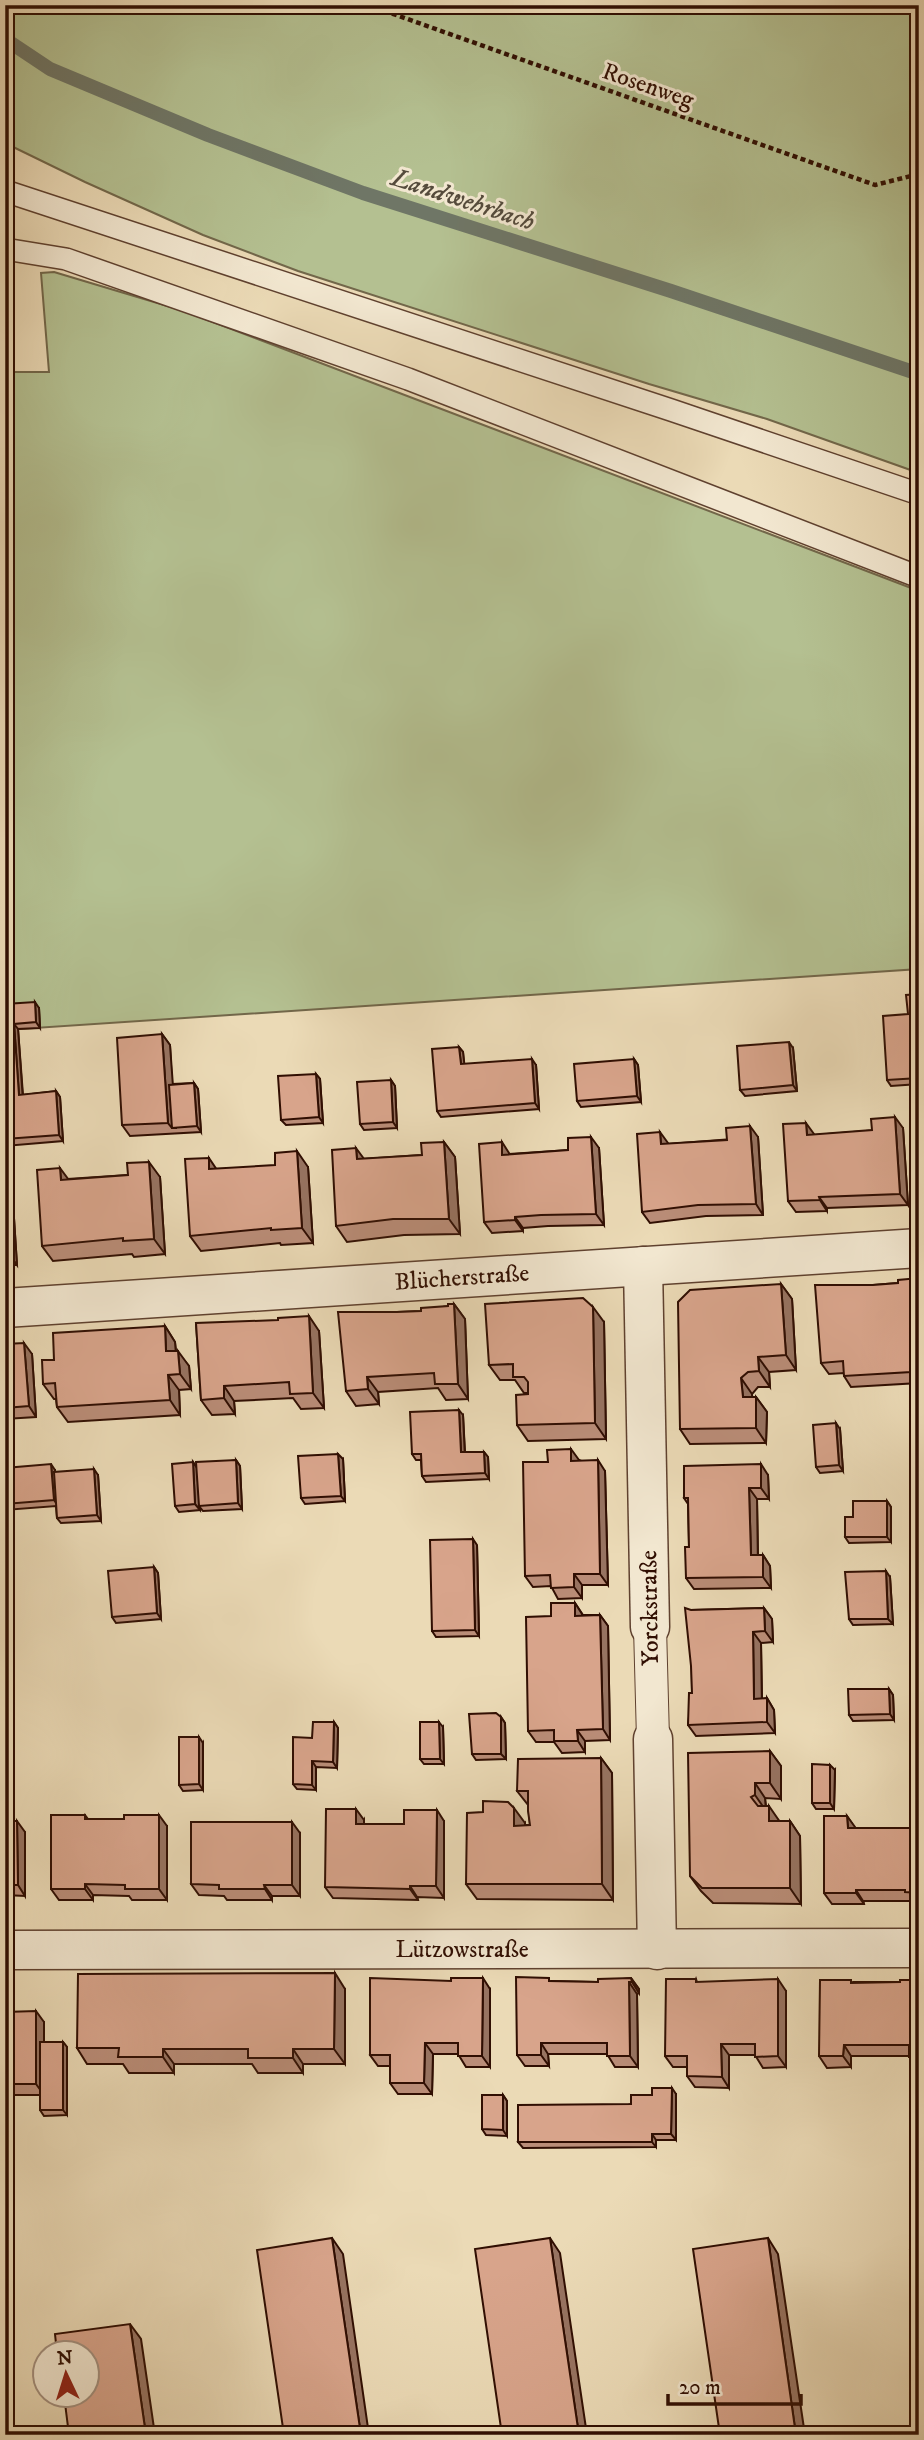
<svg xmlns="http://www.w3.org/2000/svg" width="924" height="2440" viewBox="0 0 924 2440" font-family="'IM FELL DW Pica',serif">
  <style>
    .green { fill: #b4c091; stroke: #72674a; stroke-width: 2 }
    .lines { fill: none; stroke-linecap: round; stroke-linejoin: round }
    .stream { stroke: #6f7666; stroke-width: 14 }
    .service-casing { stroke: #5f412f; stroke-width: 24 }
    .pedestrian-casing { stroke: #5f412f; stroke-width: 34 }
    .minor-casing { stroke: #5f412f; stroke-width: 41 }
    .path { stroke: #300e02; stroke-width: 4.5; stroke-dasharray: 5 3.5; stroke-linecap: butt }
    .service { stroke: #f2e7d0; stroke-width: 21 }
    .pedestrian { stroke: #f2e7d0; stroke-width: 32 }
    .minor { stroke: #f2e7d0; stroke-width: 38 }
    .wall { fill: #ba8d78; stroke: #300e02; stroke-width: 2 }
    .shaded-wall { fill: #977361; stroke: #300e02; stroke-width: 2 }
    .building { fill: #d8a48b; stroke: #300e02; stroke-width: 2 }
    .labels { text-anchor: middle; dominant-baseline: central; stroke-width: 6; stroke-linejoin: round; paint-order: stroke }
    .street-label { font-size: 24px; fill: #300e02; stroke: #f2e7d0 }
    .water-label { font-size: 26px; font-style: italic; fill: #554b3c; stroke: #f2e7d0 }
  </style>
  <rect width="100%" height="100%" fill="#ebdab6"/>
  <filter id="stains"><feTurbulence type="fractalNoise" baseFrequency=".00286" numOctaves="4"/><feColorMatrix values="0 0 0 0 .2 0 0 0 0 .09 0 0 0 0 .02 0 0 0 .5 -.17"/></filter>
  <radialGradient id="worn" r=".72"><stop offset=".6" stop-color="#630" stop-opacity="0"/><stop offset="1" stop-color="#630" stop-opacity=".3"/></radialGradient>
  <g class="green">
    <path d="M5,5H919V473L767,419L649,384L298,271L203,235L85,182L5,143Z"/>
    <path d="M54,272L184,311L919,591V969L5,1030V372H49L41,273Z"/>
  </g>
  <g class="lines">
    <path class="stream" d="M5,39L50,69L208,135L363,193L671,291L919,374"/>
    <defs>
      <g id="service">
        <path d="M5,191L671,410L919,494"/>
        <path d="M5,249L66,259L408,379L919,577"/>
      </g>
      <path id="pedestrian" d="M650,1627L653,1739"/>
      <g id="minor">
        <path d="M643,1266L650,1627"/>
        <path d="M5,1308L919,1248"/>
        <path d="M653,1739L657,1950"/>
        <path d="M5,1950L919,1948"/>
      </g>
    </defs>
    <use href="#service" class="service-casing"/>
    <use href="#pedestrian" class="pedestrian-casing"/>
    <use href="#minor" class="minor-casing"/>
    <path class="path" d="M368,5L875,185L919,174"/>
    <use href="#service" class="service"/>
    <use href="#pedestrian" class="pedestrian"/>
    <use href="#minor" class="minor"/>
  </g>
  <g class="wall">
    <path d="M919,994V1084L891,1086L887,1080Z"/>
    <path d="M5,1004L39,1008L40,1028L18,1029L23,1095L56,1091L60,1097L63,1141L5,1146Z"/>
    <path d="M162,1034L170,1045L172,1084L194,1083L198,1089L201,1132L130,1136L122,1125Z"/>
    <path d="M459,1047L463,1052L464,1064L536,1065L539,1109L441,1117L437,1111Z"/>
    <path d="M793,1048L797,1091L745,1096L740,1090Z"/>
    <path d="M634,1059L638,1065L641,1102L581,1107L577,1101Z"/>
    <path d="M316,1074L320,1079L323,1123L286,1125L281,1120Z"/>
    <path d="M391,1080L395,1086L397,1128L364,1130L360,1124Z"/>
    <path d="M903,1128L908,1205L827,1208V1211L796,1212L788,1201L814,1134V1135Z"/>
    <path d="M758,1137L763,1215L706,1216L650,1223L642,1212L668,1143V1144Z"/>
    <path d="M444,1142L455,1157L460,1234L404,1235L347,1242L336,1226L363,1159L422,1155Z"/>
    <path d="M599,1148L604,1225L548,1226L523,1228V1231L492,1233L484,1222L509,1153V1154Z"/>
    <path d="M308,1167L313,1243L281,1245L280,1243L201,1251L190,1236L216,1169Z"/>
    <path d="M128,1175L160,1177L165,1254L134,1257L132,1254L53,1261L42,1246L68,1179Z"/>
    <path d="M5,1177L12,1187L17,1265H5Z"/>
    <path d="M919,1278V1383L851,1387L844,1376V1373L829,1374L821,1363L873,1285L898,1283Z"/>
    <path d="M781,1284L792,1299L796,1370L769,1372L770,1387H758L752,1394V1397H756L767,1412L766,1443L690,1444L680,1429Z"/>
    <path d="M454,1304L465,1319L468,1399L446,1400L438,1388L378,1392L379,1404L356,1406L346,1391L397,1312L421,1311L448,1306Z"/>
    <path d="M604,1322L606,1439L528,1441L517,1425L528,1393H524L515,1380H500L489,1365Z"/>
    <path d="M196,1323L319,1331L324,1408L301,1409L293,1398L234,1401L235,1414L212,1415L201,1400Z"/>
    <path d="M165,1326L175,1342L176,1351L189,1366L191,1389L179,1390L180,1415L68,1422L57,1407L56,1399H54L43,1384L54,1360Z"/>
    <path d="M5,1344L32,1354L36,1417L5,1419Z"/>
    <path d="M463,1415L465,1452H484L488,1457L489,1479L426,1482L422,1476L421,1460H416L412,1454Z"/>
    <path d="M840,1429L843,1471L820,1473L816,1467Z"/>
    <path d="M343,1459L345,1501L305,1504L301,1498Z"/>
    <path d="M236,1460L240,1466L242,1509L203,1511L199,1506L200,1510L179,1512L175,1506L193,1462L196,1467Z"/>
    <path d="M579,1460L605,1471L608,1585H582V1598L558,1599L551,1586L533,1587L525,1576L548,1462Z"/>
    <path d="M5,1468L55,1470V1472L98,1475L101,1521L61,1523L57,1518L56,1506L5,1510Z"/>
    <path d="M768,1475L769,1499H757L758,1555H763L770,1566L771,1588L694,1589L686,1578L689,1547L688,1504L684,1498Z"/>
    <path d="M887,1501L891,1507V1542L849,1543L845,1537Z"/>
    <path d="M477,1545L479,1636L436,1637L432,1631Z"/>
    <path d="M154,1567L158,1573L161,1619L116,1623L112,1617Z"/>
    <path d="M890,1577L893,1624L853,1625L849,1619Z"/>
    <path d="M575,1603L583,1615H600L608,1626L610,1740L585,1741V1752L562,1753L554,1742H536L528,1731L551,1616Z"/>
    <path d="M764,1608L772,1619L773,1642L761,1643L762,1699L767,1698L774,1710L775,1733L696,1736L688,1725L692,1693L691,1610Z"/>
    <path d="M889,1689L893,1695L894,1720L853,1721L849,1715Z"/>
    <path d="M501,1717L505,1723L506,1759L476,1760L472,1754Z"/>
    <path d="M334,1722L338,1728L337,1768L316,1767V1790L297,1789L293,1784L312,1738Z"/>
    <path d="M443,1727L444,1764H424L420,1759Z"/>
    <path d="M203,1743V1790L183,1791L179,1785Z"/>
    <path d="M770,1751L781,1766V1799L765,1798L766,1806L779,1821H790L800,1836L801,1904L713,1903L701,1891L690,1876Z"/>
    <path d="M601,1758L612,1773L613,1900L477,1899L466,1884L525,1823V1825H530L528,1805L517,1791Z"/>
    <path d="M835,1770L834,1809H816L812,1803Z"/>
    <path d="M85,1815L88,1819L167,1826V1900H132L129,1896L93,1895V1900H59L51,1889Z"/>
    <path d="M847,1816L855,1828H913L919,1816V1903H913L911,1901H863L864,1904H832L824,1893Z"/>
    <path d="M364,1820V1824H404L444,1821V1898L417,1897L418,1900L333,1898L325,1887Z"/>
    <path d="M5,1821L25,1832V1896L5,1895Z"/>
    <path d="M300,1833V1896H272V1900H227L224,1896L199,1895L191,1884Z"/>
    <path d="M631,1978L639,1989V1993L637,1994L638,2067H615L607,2054H548L549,2066H525L517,2055L551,1981L598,1982Z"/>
    <path d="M696,1979L697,1982L786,1991V2067L763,2068L755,2055H729V2088L695,2087L687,2076V2067H673L665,2056Z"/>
    <path d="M919,1980V2068H917L909,2056H851V2067L827,2068L819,2056L853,1982H900Z"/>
    <path d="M345,1989V2064H303V2073H258L252,2064H174V2073H129L123,2064H87L77,2048Z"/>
    <path d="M490,1989V2067H466L458,2054H433L432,2094H398L390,2083V2066H378L370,2055Z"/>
    <path d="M5,2012L44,2022V2042H63L67,2047V2115L44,2116L40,2110V2095H5Z"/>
    <path d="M676,2094V2140H656V2147L523,2148L518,2142L631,2104L652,2095Z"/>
    <path d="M503,2095L507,2101V2136L486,2135L482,2129Z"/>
  </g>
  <g class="shaded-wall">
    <path d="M35,1002L39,1008L40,1028L36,1022Z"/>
    <path d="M14,1024L18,1029L23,1101L19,1095Z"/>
    <path d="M162,1034L170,1045L176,1128H172L168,1123Z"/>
    <path d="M789,1042L793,1048L797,1091L793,1085Z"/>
    <path d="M459,1047L463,1052L465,1070L461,1064Z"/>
    <path d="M532,1059L536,1065L539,1109L535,1103Z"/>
    <path d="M634,1059L638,1065L641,1102L637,1096Z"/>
    <path d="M316,1074L320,1079L323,1123L319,1117Z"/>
    <path d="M391,1080L395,1086L397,1128L393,1122Z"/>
    <path d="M194,1083L198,1089L201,1132L197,1126Z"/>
    <path d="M56,1091L60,1097L63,1141L59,1135Z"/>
    <path d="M895,1117L903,1128L908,1205L900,1194Z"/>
    <path d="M806,1123L814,1134V1146L807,1135Z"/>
    <path d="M750,1126L758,1137L763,1215L756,1204Z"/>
    <path d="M660,1132L668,1143L669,1156L661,1144Z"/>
    <path d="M591,1137L599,1148L604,1225L596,1214Z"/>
    <path d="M444,1142L455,1157L460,1234L449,1219Z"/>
    <path d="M502,1142L509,1153L510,1166L502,1155Z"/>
    <path d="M356,1148L367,1163L357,1159Z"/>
    <path d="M297,1151L308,1167L313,1243L302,1228Z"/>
    <path d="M209,1158L219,1173L209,1169Z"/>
    <path d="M149,1162L160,1177L165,1254L154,1239Z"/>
    <path d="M60,1168L71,1183L61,1180Z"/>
    <path d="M5,1177L12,1187L17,1265L9,1254Z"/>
    <path d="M819,1197L827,1208V1211L820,1200Z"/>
    <path d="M515,1217L523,1228V1231L515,1220Z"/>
    <path d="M781,1284L792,1299L796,1370L786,1355Z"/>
    <path d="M454,1304L465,1319L468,1399L458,1384Z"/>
    <path d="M593,1307L604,1322L606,1439L595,1423Z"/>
    <path d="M309,1316L319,1331L324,1408L313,1393Z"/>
    <path d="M165,1326L175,1342L177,1367L166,1351Z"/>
    <path d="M24,1343L32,1354L36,1417L29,1406Z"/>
    <path d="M178,1351L189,1366L191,1389L180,1374Z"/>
    <path d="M911,1356L918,1367L919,1383L911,1372Z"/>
    <path d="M758,1357L769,1372L770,1387L759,1371Z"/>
    <path d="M168,1375L179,1390L180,1415L170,1400Z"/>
    <path d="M367,1377L378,1392L379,1404L368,1389Z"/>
    <path d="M741,1378L752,1394L753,1412L743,1397Z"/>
    <path d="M224,1386L234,1401L235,1414L224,1398Z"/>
    <path d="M756,1397L767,1412L766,1443L756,1428Z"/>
    <path d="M459,1410L463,1415L465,1458L461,1452Z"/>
    <path d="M836,1423L840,1429L843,1471L839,1465Z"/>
    <path d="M571,1449L579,1460V1472L571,1461Z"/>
    <path d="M484,1452L488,1457L489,1479L485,1473Z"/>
    <path d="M338,1454L343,1459L345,1501L341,1496Z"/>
    <path d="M236,1460L240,1466L242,1509L238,1503Z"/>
    <path d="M598,1460L605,1471L608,1585L600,1574Z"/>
    <path d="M193,1462L197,1468L200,1510L195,1504Z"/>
    <path d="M51,1464L55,1470L58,1506L54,1500Z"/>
    <path d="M761,1464L768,1475L769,1499L761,1488Z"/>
    <path d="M94,1469L98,1475L101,1521L97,1515Z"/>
    <path d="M749,1488L757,1499L758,1566L751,1555Z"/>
    <path d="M887,1501L891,1507V1542L887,1537Z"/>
    <path d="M473,1539L477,1545L479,1636L475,1630Z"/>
    <path d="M763,1555L770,1566L771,1588L763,1577Z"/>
    <path d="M154,1567L158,1573L161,1619L157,1613Z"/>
    <path d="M886,1571L890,1577L893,1624L888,1619Z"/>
    <path d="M574,1574L582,1585V1598L574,1587Z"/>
    <path d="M575,1603L582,1614L583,1627L575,1616Z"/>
    <path d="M764,1608L772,1619L773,1642L765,1631Z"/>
    <path d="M600,1615L608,1626L610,1740L603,1729Z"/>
    <path d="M753,1632L761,1643L762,1710L754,1699Z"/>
    <path d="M889,1689L893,1695L894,1720L890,1714Z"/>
    <path d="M767,1698L774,1710L775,1733L767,1722Z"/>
    <path d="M501,1717L505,1723L506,1759L501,1754Z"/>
    <path d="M334,1722L338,1728L337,1768L333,1762Z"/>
    <path d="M439,1722L443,1727L444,1764L440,1759Z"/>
    <path d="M577,1730L585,1741V1752L578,1741Z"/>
    <path d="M199,1737L203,1743V1790L199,1784Z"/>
    <path d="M770,1751L781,1766V1799L770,1783Z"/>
    <path d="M601,1758L612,1773L613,1900L602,1884Z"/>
    <path d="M312,1761L316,1767V1790L312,1785Z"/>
    <path d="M830,1765L835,1770L834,1809L830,1803Z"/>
    <path d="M755,1783L765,1798L766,1811L755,1795Z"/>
    <path d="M769,1806L780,1822L769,1821Z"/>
    <path d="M514,1808L525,1823V1841L514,1826Z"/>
    <path d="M356,1809L364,1820V1835L356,1824Z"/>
    <path d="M437,1810L444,1821V1898L436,1886Z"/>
    <path d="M159,1815L167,1826V1900L159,1889Z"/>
    <path d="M847,1816L855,1827V1839L848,1828Z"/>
    <path d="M17,1821L25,1832V1896L18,1885Z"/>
    <path d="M790,1821L800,1836L801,1904L790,1888Z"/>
    <path d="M292,1822L300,1833V1896L292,1885Z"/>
    <path d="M85,1884L93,1895V1900L85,1889Z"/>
    <path d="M264,1885L272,1896V1900L265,1889Z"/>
    <path d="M410,1886L417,1897L418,1900L410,1889Z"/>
    <path d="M856,1890L863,1901L864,1904L856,1893Z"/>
    <path d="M335,1973L345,1989V2064L334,2049Z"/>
    <path d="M483,1978L490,1989V2067L482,2056Z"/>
    <path d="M631,1978L639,1989V1993L632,1982Z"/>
    <path d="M778,1979L786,1991V2067L778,2056Z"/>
    <path d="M629,1982L637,1994L638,2067L630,2056Z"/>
    <path d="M36,2011L44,2022V2095L36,2084Z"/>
    <path d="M63,2042L67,2047V2115L63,2110Z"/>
    <path d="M425,2043L433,2054L432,2094L424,2083Z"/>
    <path d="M541,2043L548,2054L549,2066L541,2055Z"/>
    <path d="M721,2044L729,2055V2088L722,2077Z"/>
    <path d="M844,2045L851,2056V2067L843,2056Z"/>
    <path d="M163,2049L174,2064V2073L163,2057Z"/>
    <path d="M293,2049L303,2064V2073L293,2058Z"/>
    <path d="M672,2088L676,2094V2140L671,2134Z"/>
    <path d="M503,2095L507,2101V2136L503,2130Z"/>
    <path d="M652,2134L656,2140V2147L652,2142Z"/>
    <path d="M332,2238L343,2254L369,2435H361Z"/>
    <path d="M550,2238L560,2253L587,2435H579Z"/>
    <path d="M768,2238L778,2254L805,2435H796Z"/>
    <path d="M130,2324L141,2339L155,2435H146Z"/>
  </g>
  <g class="building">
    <path d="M919,994V1078L887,1080L883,1016L908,1014L906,995Z"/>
    <path d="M35,1002L36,1022L14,1024L19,1095L56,1091L59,1135L5,1139V1004Z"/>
    <path d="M162,1034L168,1123L122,1125L117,1038Z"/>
    <path d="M789,1042L793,1085L740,1090L737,1046Z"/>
    <path d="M459,1047L461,1064L532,1059L535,1103L437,1111L432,1049Z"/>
    <path d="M634,1059L637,1096L577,1101L574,1064Z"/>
    <path d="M316,1074L319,1117L281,1120L278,1076Z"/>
    <path d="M391,1080L393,1122L360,1124L357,1082Z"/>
    <path d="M194,1083L197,1126L172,1128L169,1085Z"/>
    <path d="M895,1117L900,1194L819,1197L820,1200L788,1201L783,1124L806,1123L807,1135L872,1130L871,1119Z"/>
    <path d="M750,1126L756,1204L698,1205L642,1212L637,1134L660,1132L661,1144L727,1140L726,1128Z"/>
    <path d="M591,1137L596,1214L541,1215L515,1217V1220L484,1222L479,1144L502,1142V1155L568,1150V1138Z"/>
    <path d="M444,1142L449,1219H393L336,1226L332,1150L356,1148L357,1159L422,1155L421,1143Z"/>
    <path d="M297,1151L302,1228L271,1230V1228L190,1236L185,1159L209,1158V1169L275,1165V1153Z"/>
    <path d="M149,1162L154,1239L123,1241V1238L42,1246L37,1170L60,1168L61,1180L128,1175L127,1163Z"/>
    <path d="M5,1187L9,1254H5Z"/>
    <path d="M919,1278V1356H911V1372L844,1376L843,1361L821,1363L815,1285H873L898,1283V1280Z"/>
    <path d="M781,1284L786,1355L758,1357L759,1371L748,1372L741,1378L743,1397H756V1428L680,1429L678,1302L690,1290Z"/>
    <path d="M583,1298L593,1307L595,1423L517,1425L516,1395L528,1394V1382L524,1377H513V1364L489,1365L485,1304Z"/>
    <path d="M448,1304H454L458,1384H435L434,1373L367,1377L368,1389L346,1391L338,1312H397L421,1311V1308L448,1306Z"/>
    <path d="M309,1316L313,1393L290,1394L289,1382L224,1386V1398L201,1400L196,1323L278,1320V1318Z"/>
    <path d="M165,1326L166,1351H178L180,1374L168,1375L170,1400L57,1407L55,1383L43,1384L42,1360H54L53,1333Z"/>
    <path d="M24,1343L29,1406L5,1408V1344Z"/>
    <path d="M459,1410L461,1452H484L485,1473L422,1476L421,1454H412L410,1412Z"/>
    <path d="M836,1423L839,1465L816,1467L813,1425Z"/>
    <path d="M571,1449V1461L598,1460L600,1574H574V1587L551,1588L550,1575L525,1576L523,1462H548L547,1450Z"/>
    <path d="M338,1454L341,1496L301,1498L298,1456Z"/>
    <path d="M236,1460L238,1503L199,1506L196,1462Z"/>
    <path d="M193,1462L195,1504L175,1506L172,1464Z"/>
    <path d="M51,1464L54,1500L5,1504V1468Z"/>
    <path d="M761,1464V1488H749L751,1555H763V1577L686,1578L685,1547H689L688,1498H684V1466Z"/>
    <path d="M94,1469L97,1515L57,1518L54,1472Z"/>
    <path d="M853,1501H887V1537H845V1517H853Z"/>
    <path d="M473,1539L475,1630L432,1631L430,1540Z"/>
    <path d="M154,1567L157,1613L112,1617L108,1571Z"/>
    <path d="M886,1571L888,1619H849L845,1572Z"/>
    <path d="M551,1603H575V1616L600,1615L603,1729L577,1730L578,1741H554V1730L528,1731L526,1617L551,1616Z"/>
    <path d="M685,1608L691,1610L764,1608L765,1631L753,1632L754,1699L767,1698V1722L688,1725L689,1693H692L691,1666Z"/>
    <path d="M848,1689H889L890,1714L849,1715Z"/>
    <path d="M496,1713L501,1717V1754H472L469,1714Z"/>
    <path d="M313,1722H334L333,1762L312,1761V1785L293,1784V1737L312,1738Z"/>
    <path d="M420,1722H439L440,1759H420Z"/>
    <path d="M179,1737H199V1784L179,1785Z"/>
    <path d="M770,1751V1783H755V1795L751,1797L758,1806H769V1821H790V1888H702L690,1876L688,1753Z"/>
    <path d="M601,1758L602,1884H466L467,1813L483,1812V1801L508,1802L514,1808V1826L530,1825L528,1811V1791H517L518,1759Z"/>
    <path d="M812,1764L830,1765V1803H812Z"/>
    <path d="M326,1809H356V1824H404V1810H437L436,1886H410V1889L325,1887Z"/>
    <path d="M51,1815H85V1819H124V1815H159V1889H125V1885L85,1884V1889H51Z"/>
    <path d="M824,1816H847L848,1828H913V1816H919V1893L905,1892V1890H856V1893H824Z"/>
    <path d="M5,1821H17L18,1885H5Z"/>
    <path d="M191,1822H292V1885H264L265,1889H219V1885L191,1884Z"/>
    <path d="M335,1973L334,2049H293V2058H248V2049H163V2057H118L119,2048H77L78,1974Z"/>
    <path d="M516,1977L549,1978V1981L598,1982V1979L631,1978L632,1982H629L630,2056H607V2043H541V2055H517Z"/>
    <path d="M370,1978L451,1981V1978H483L482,2056H458V2043H425L424,2083H390V2055H370Z"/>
    <path d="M666,1979H696V1982L778,1979V2056L755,2057V2044H721L722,2077L687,2076V2056H665Z"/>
    <path d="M820,1980H851V1983L900,1982V1980H919V2057H909V2045H844L843,2056H819Z"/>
    <path d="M36,2011V2084H5V2012Z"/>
    <rect x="40" y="2042" width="23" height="68"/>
    <path d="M652,2088H672L671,2134H652V2142H518V2105L631,2104V2095H652Z"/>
    <path d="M482,2095H503V2130L482,2129Z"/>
    <path d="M332,2238L361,2435H284L257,2250Z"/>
    <path d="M550,2238L579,2435H502L475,2249Z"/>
    <path d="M768,2238L796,2435H720L693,2249Z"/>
    <path d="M919,2248V2305L910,2250Z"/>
    <path d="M130,2324L146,2435H69L64,2395H88V2353H57L55,2334Z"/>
  </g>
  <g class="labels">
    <g class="street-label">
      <text transform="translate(648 86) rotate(19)">Rosenweg</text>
      <text transform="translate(462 1278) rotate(-4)">Blücherstraße</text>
      <text transform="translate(650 1608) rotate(-91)">Yorckstraße</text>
      <text x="462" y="1950">Lützowstraße</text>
    </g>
    <g class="water-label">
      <text transform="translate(463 200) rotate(18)">Landwehrbach</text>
    </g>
  </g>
  <rect width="924" height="2440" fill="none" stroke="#ebdab6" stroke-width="28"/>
  <rect x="7" y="7" width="910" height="2426" fill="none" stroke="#300e02" stroke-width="3.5"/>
  <rect x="14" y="14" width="896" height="2412" fill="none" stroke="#300e02" stroke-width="2"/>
  <g transform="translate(66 2374) rotate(356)"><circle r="33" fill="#f2e7d0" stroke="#a4907e" stroke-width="2"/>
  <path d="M0-5L12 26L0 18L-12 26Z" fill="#8f2418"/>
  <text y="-10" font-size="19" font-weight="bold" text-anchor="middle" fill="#300e02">N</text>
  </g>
  <path d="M668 2394v10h133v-10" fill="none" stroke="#300e02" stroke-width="3.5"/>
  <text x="679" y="2394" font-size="21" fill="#300e02" stroke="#f2e7d0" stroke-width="5" paint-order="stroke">20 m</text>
  <rect width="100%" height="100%" filter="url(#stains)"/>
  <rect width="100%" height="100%" fill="url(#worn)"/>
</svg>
